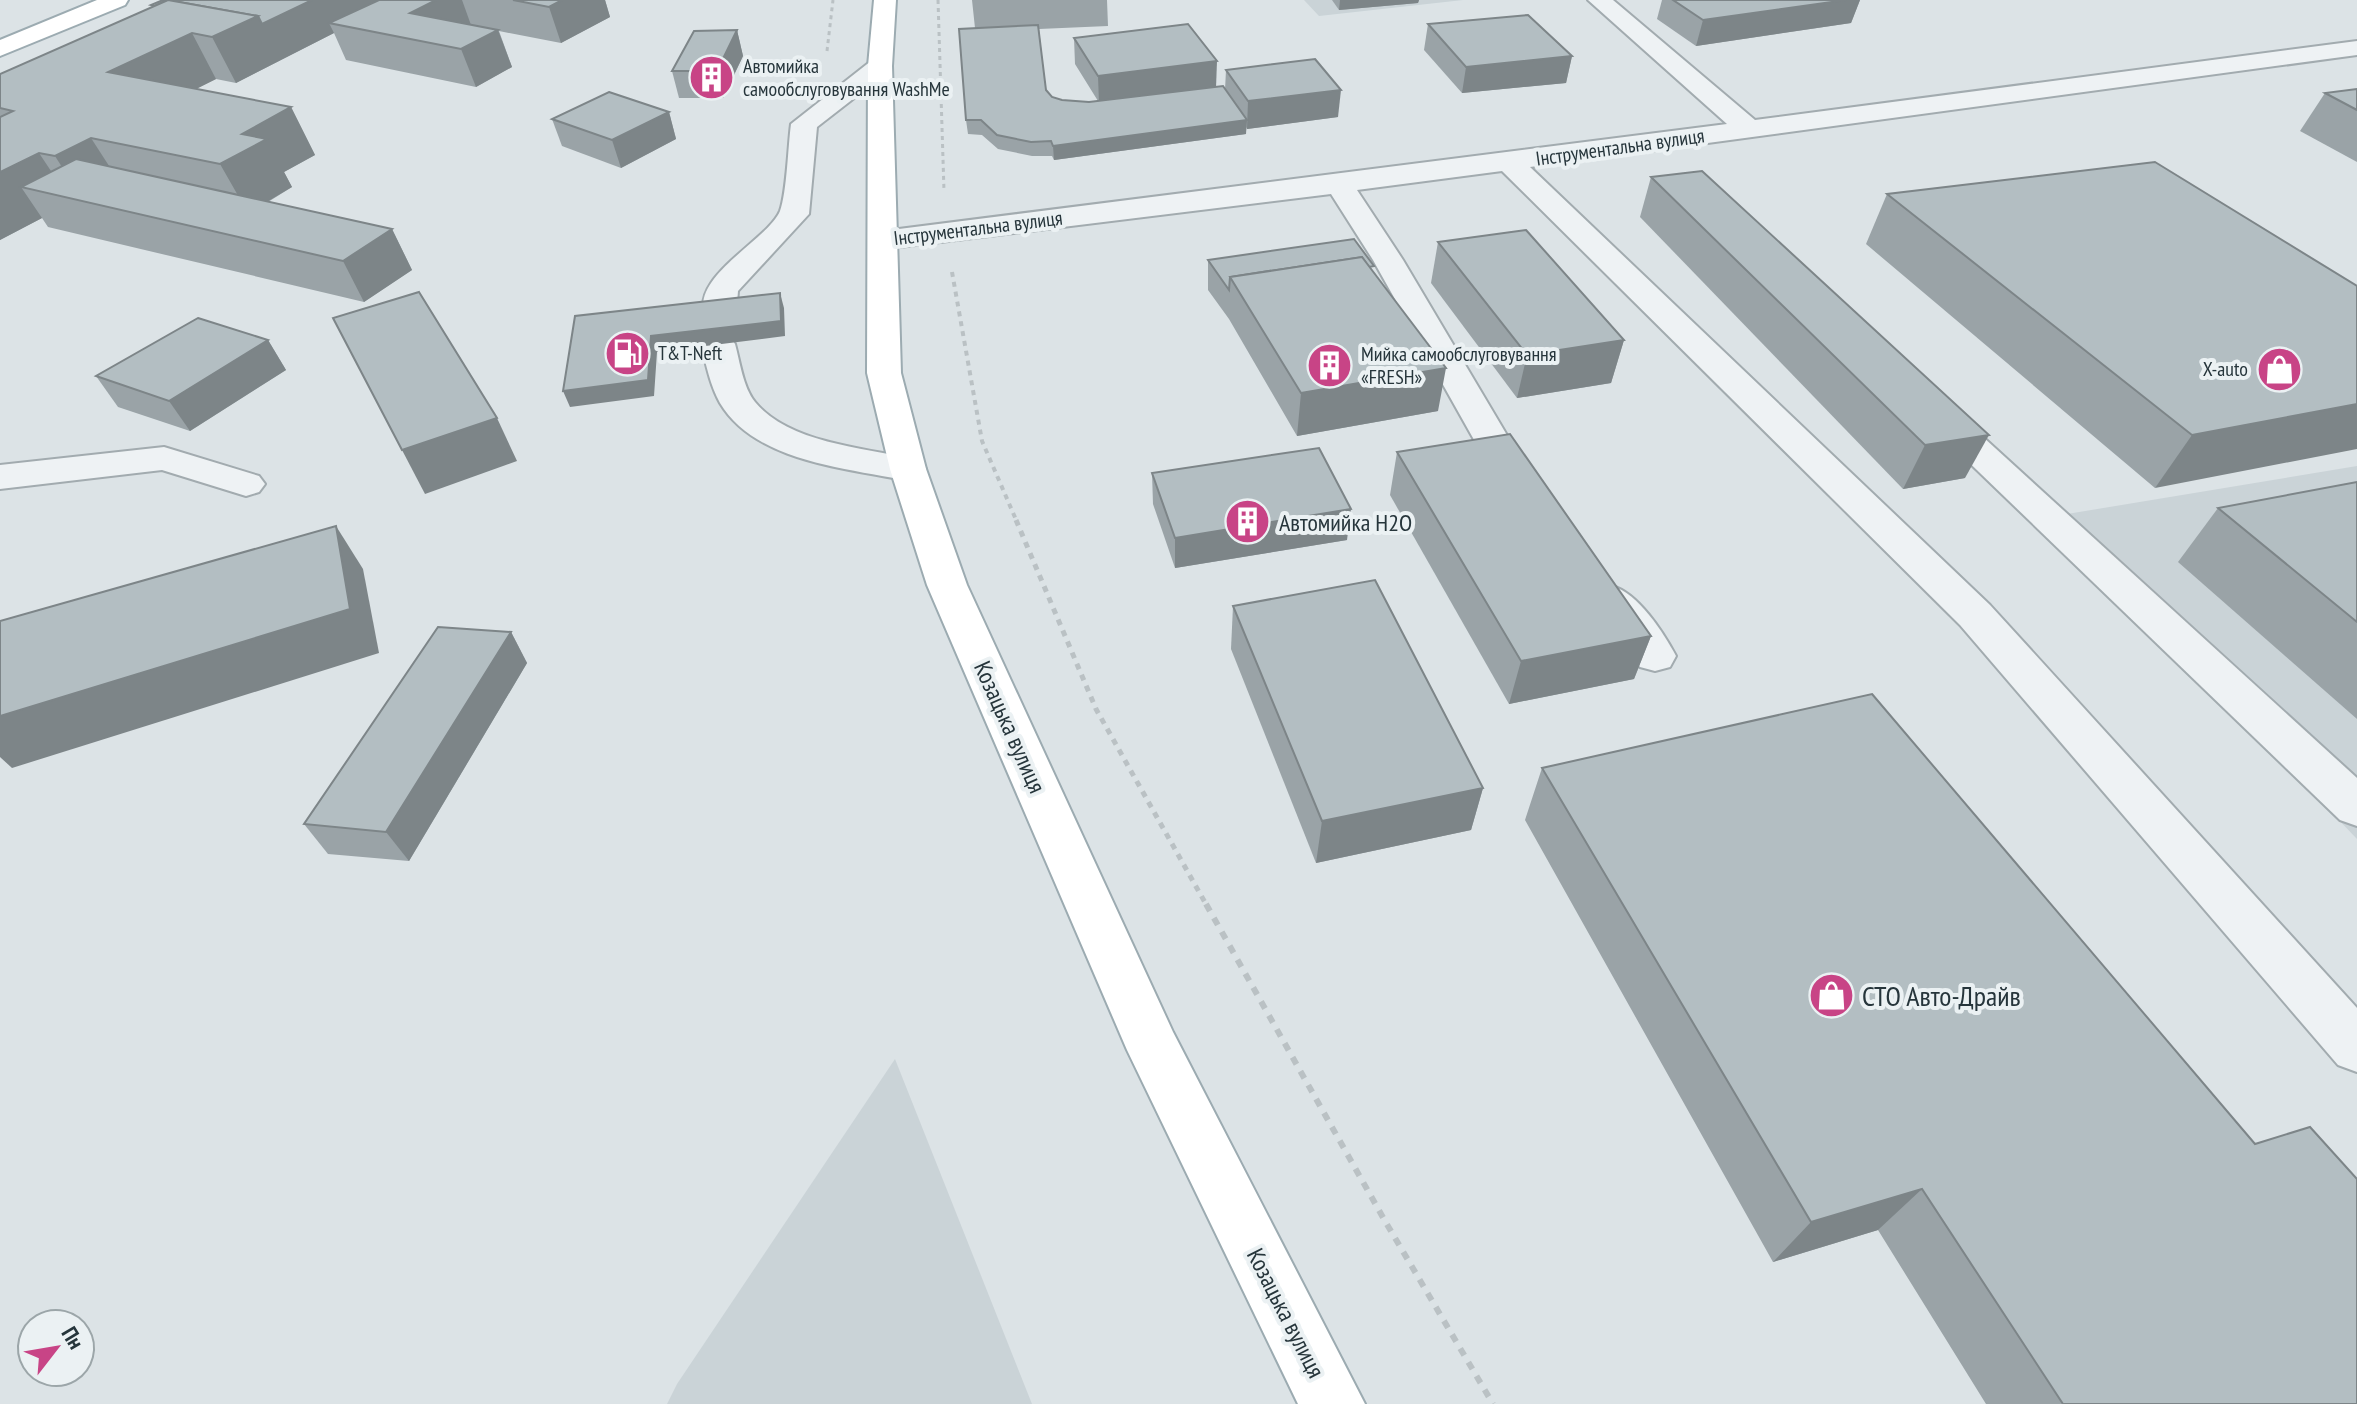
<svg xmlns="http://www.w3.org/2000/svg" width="2357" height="1404" viewBox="0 0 2357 1404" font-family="'PT Sans Narrow',sans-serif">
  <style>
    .built { fill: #cad3d7 }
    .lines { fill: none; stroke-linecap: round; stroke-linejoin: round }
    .minor-casing { stroke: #a2abaf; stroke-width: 4 }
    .major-casing { stroke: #9cabb1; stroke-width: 4 }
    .path-far3 { stroke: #bac1c4; stroke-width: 3; stroke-dasharray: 4 4; stroke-linecap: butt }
    .path-far2 { stroke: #bac1c4; stroke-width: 4; stroke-dasharray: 5 5; stroke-linecap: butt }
    .path-far1 { stroke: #bac1c4; stroke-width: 5; stroke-dasharray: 6 6; stroke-linecap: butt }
    .path { stroke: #bac1c4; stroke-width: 6; stroke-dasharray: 8 8; stroke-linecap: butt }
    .minor { fill: #eef2f4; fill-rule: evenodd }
    .major { fill: #fff; fill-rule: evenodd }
    .wall { fill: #9aa3a7 }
    .shaded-wall { fill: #7d8588 }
    .building { fill: #b3bec2; stroke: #7d8588; stroke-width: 2 }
    .labels { text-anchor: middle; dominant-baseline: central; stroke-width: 8; stroke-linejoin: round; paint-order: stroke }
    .far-poi-label { font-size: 20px; fill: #26353b; stroke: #ebf1f3; text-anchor: start }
    .far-street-label { font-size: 20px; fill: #26353b; stroke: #ebf1f3 }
    .poi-label { font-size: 24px; fill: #26353b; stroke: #ebf1f3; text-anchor: start }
    .street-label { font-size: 24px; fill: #26353b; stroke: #ebf1f3 }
    .near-poi-label { font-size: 28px; fill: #26353b; stroke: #ebf1f3; text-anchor: start }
  </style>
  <rect width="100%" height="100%" fill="#dce3e6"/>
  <g class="built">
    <path d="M1304,0H1463L1319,16Z"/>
    <path d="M2357,466V839L2049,517Z"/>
    <path d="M895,1059L1032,1404H667L677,1384Z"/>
  </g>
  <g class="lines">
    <defs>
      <g id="minor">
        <path d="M1588,0H1613L1755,120L2357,41V55L1530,167L1990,605L2357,1008V1072L2338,1065L1960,625L1502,171L1357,190L1403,260L1511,442L1543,485L1537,493L1524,497L1511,493L1482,454L1373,260L1331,194L883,249L872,246L868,240L872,234L883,231L1727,124Z"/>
        <path d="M880,59L889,61L892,66L889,71L817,127L809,214L738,291L736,316L731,323L720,326L709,323C680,281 767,242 780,211C787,192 788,146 791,124L871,61Z"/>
        <path d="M718,334L730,337L735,344C740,362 743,387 755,402C790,445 871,448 921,461L926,469L921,477L908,481C847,468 755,462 720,403C710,385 706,364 701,344L706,337Z"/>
        <path d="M1937,402L1949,406L2357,778V826L2340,820L1925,420L1919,413L1925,406Z"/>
        <path d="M164,447L259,476L265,484L259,492L246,496L162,470L0,489V465Z"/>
        <path d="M1612,586C1638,593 1663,632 1676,656L1670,667L1655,671L1640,667L1598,610L1592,600L1598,590Z"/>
      </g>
      <g id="major">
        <path d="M97,0H128L125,5L0,56V40Z"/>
        <path d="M874,0H896L892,66L901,373L926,469L967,585L1173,1032L1365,1404H1298L1127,1050L927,585L890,469L867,373L868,66Z"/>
      </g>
    </defs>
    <use href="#minor" class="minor-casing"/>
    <use href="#major" class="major-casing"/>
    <g class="path-far3">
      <path d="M938,0L944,191"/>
      <path d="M827,51L833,0"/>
    </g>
    <path class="path-far2" d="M952,272L982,441L1017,522"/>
    <path class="path-far1" d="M1016,520L1096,709L1207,906"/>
    <path class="path" d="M1206,904L1385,1221L1493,1404"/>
    <use href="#minor" class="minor"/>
    <use href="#major" class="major"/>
  </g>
  <g class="wall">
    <path d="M163,0H605L610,17L561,43L499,31L512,67L476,87L346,60L334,33L236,83L216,79L196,89L291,107L315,155L284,172L292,187L268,202L392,229L412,270L364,302L48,227L42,218L0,240V74L152,7L151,5Z"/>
    <path d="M972,0H1107L1108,26L1039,29L1046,90L1052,97L1062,100L1089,102L1098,101L1075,64L1074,38L1225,90L1226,70L1338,117L1247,129L1246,127V134L1054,160L1052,156H1032L998,149L982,135L968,134L966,120L975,28Z"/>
    <path d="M1332,0H1419L1418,3L1339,10Z"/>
    <path d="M1662,0H1860L1851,23L1696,46L1657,19Z"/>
    <path d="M1428,24L1572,56L1566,83L1462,93L1424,50Z"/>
    <path d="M737,30L743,56L723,98H679L672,71Z"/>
    <path d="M2357,89V162L2300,131L2325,93Z"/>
    <path d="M669,112L676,139L621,168L562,146L552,119Z"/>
    <path d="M1651,177L1965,478L1903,489L1640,217Z"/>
    <path d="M1887,194L2357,286L2155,488L1866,244Z"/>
    <path d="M1438,242L1624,340L1611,383L1517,398L1431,283Z"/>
    <path d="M1208,260L1374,272L1438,411L1297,436L1229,319L1208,290Z"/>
    <path d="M268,340L286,370L190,431L118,407L96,376Z"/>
    <path d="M1397,452L1651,636L1634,679L1509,704L1390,495Z"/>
    <path d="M1152,473L1347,540L1175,568L1153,504Z"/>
    <path d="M2357,482V719L2178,562L2218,508Z"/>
    <path d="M1233,606L1483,788L1471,830L1316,863L1231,649Z"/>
    <path d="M511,632L527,663L409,861L328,854L304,824Z"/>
    <path d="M1542,768L2255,1144L2357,1404H1986L1878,1230L1773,1262L1525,820Z"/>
  </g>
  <g class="shaded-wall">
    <path d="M312,0H399L329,23L334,33L236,83L212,37L258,16Z"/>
    <path d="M436,0H462L471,25L410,13Z"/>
    <path d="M562,0H605L610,17L561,43L549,7Z"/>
    <path d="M1340,0H1419L1418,3L1339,10Z"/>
    <path d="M1846,0H1860L1851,23L1696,46L1703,20Z"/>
    <path d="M498,30L512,67L476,87L461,49Z"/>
    <path d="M737,30L743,56L723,98L717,71Z"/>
    <path d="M192,33L216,79L136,119L108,72Z"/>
    <path d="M1572,56L1566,83L1462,93L1466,67Z"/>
    <path d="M1217,61L1216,88L1099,103L1098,76Z"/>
    <path d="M1341,90L1338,117L1247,129L1248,101Z"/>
    <path d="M291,107L315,155L284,172L292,187L248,213L220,164L242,134Z"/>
    <path d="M669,112L676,139L621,168L612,140Z"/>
    <path d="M1247,120L1246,134L1054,160L1053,146Z"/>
    <path d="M91,138L122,186L84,202L55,156Z"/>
    <path d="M39,153L69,198L21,187L42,218L0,240V172Z"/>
    <path d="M392,229L412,270L364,302L343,261Z"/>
    <path d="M780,293L784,308L785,336L657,352L654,396L570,407L563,391L651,336Z"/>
    <path d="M268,340L286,370L190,431L169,401Z"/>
    <path d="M1624,340L1611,383L1517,398L1527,355Z"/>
    <path d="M1446,368L1438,411L1297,436L1301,393Z"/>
    <path d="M2357,404V449L2155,488L2192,435Z"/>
    <path d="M497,418L517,461L425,494L402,450Z"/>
    <path d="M1989,435L1965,478L1903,489L1925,445Z"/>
    <path d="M1351,509L1347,540L1175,568V538Z"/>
    <path d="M336,526L363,569L379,653L12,768L0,757V716Z"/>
    <path d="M511,632L527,663L409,861L386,832Z"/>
    <path d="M1651,636L1634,679L1509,704L1521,661Z"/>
    <path d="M1483,788L1471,830L1316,863L1322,821Z"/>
    <path d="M1922,1189L1878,1230L1773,1262L1811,1222Z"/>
  </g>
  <g class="building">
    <path d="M163,0H312L262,24L258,16L168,0L155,6L151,5Z"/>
    <path d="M168,0L258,16L212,37L192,33L108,72L291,107L242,134L267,139L220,164L91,138L55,156L39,153L0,172V117L13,111L0,108V74Z"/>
    <path d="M379,0H436L410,13L498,30L461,49L329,23Z"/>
    <path d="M513,0H562L549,7Z"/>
    <path d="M1673,0H1846L1703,20Z"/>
    <path d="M1528,15L1572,56L1466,67L1428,24Z"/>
    <path d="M1188,24L1217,61L1098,76L1074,38Z"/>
    <path d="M1038,25L1046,90L1052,97L1062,100L1089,102L1223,86L1247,120L1053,146L1051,141L1031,142L997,135L981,120H966L959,29Z"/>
    <path d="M737,30L717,71H672L694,31Z"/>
    <path d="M1315,59L1341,90L1248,101L1226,70Z"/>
    <path d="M2357,89V110L2325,93Z"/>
    <path d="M609,92L669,112L612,140L552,119Z"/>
    <path d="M76,159L392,229L343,261L21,187Z"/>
    <path d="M2155,162L2357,286V404L2192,435L1887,194Z"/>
    <path d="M1702,171L1989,435L1925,445L1651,177Z"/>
    <path d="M1526,230L1624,340L1527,355L1438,242Z"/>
    <path d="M1354,239L1374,266L1369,267L1362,257L1230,277L1229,290L1208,260Z"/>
    <path d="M1362,257L1446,368L1301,393L1230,277Z"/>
    <path d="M419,292L497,418L402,450L333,318Z"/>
    <path d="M780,293L781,321L651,336L648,380L563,391L575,316Z"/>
    <path d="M198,318L268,340L169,401L96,376Z"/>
    <path d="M1510,434L1651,636L1521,661L1397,452Z"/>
    <path d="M1319,448L1351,509L1175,538L1152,473Z"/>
    <path d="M2357,482V622L2218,508Z"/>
    <path d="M336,526L350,609L0,716V621Z"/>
    <path d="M1375,580L1483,788L1322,821L1233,606Z"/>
    <path d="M438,627L511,632L386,832L304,824Z"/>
    <path d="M1872,694L2255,1144L2310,1127L2357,1179V1404H2063L1922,1189L1811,1222L1542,768Z"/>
  </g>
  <defs>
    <symbol id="building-disc" viewBox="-11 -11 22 22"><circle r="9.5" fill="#c84486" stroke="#ebf1f3"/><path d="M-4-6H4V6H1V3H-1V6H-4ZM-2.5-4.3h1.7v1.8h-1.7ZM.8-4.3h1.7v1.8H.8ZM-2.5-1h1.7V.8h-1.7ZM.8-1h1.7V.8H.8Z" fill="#fff"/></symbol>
    <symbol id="fuel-disc" viewBox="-11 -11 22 22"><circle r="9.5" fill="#c84486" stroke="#ebf1f3"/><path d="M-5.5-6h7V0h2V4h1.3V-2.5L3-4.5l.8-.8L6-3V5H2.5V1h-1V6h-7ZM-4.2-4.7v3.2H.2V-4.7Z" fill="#fff"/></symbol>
    <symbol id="shop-disc" viewBox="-11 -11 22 22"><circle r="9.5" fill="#c84486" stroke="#ebf1f3"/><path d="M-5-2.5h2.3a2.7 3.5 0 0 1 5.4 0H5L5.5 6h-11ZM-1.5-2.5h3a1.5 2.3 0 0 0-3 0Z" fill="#fff"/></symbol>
  </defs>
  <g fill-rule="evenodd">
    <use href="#building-disc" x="686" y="52" width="51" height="51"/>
    <use href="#fuel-disc" x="602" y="328" width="51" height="51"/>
    <use href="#building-disc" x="1304" y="340" width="51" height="51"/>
    <use href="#shop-disc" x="2254" y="344" width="51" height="51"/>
    <use href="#building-disc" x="1222" y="496" width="51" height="51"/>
    <use href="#shop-disc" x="1806" y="970" width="51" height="51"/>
  </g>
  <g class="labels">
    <g class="far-poi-label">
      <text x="743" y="66">Автомийка<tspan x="743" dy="23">самообслуговування WashMe</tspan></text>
      <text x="658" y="353">T&amp;T-Neft</text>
      <text x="1361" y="354">Мийка самообслуговування<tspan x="1361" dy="23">«FRESH»</tspan></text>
      <text x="2248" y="369" text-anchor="end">X-auto</text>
    </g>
    <g class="far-street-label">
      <text transform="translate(1620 147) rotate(-8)">Інструментальна вулиця</text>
      <text transform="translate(978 228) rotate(-7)">Інструментальна вулиця</text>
    </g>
    <g class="poi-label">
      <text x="1279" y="522">Автомийка H2O</text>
    </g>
    <g class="street-label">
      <text transform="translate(1010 727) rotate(66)">Козацька вулиця</text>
      <text transform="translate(1286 1313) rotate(63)">Козацька вулиця</text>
    </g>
    <g class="near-poi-label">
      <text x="1862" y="995">СТО Авто-Драйв</text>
    </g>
  </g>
  <g transform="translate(56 1348) rotate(59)"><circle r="38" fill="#ebf1f3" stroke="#9ca6a9" stroke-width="2"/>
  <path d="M0-6L14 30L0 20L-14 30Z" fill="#c84486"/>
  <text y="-12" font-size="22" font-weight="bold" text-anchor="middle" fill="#26353b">Пн</text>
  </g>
</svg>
